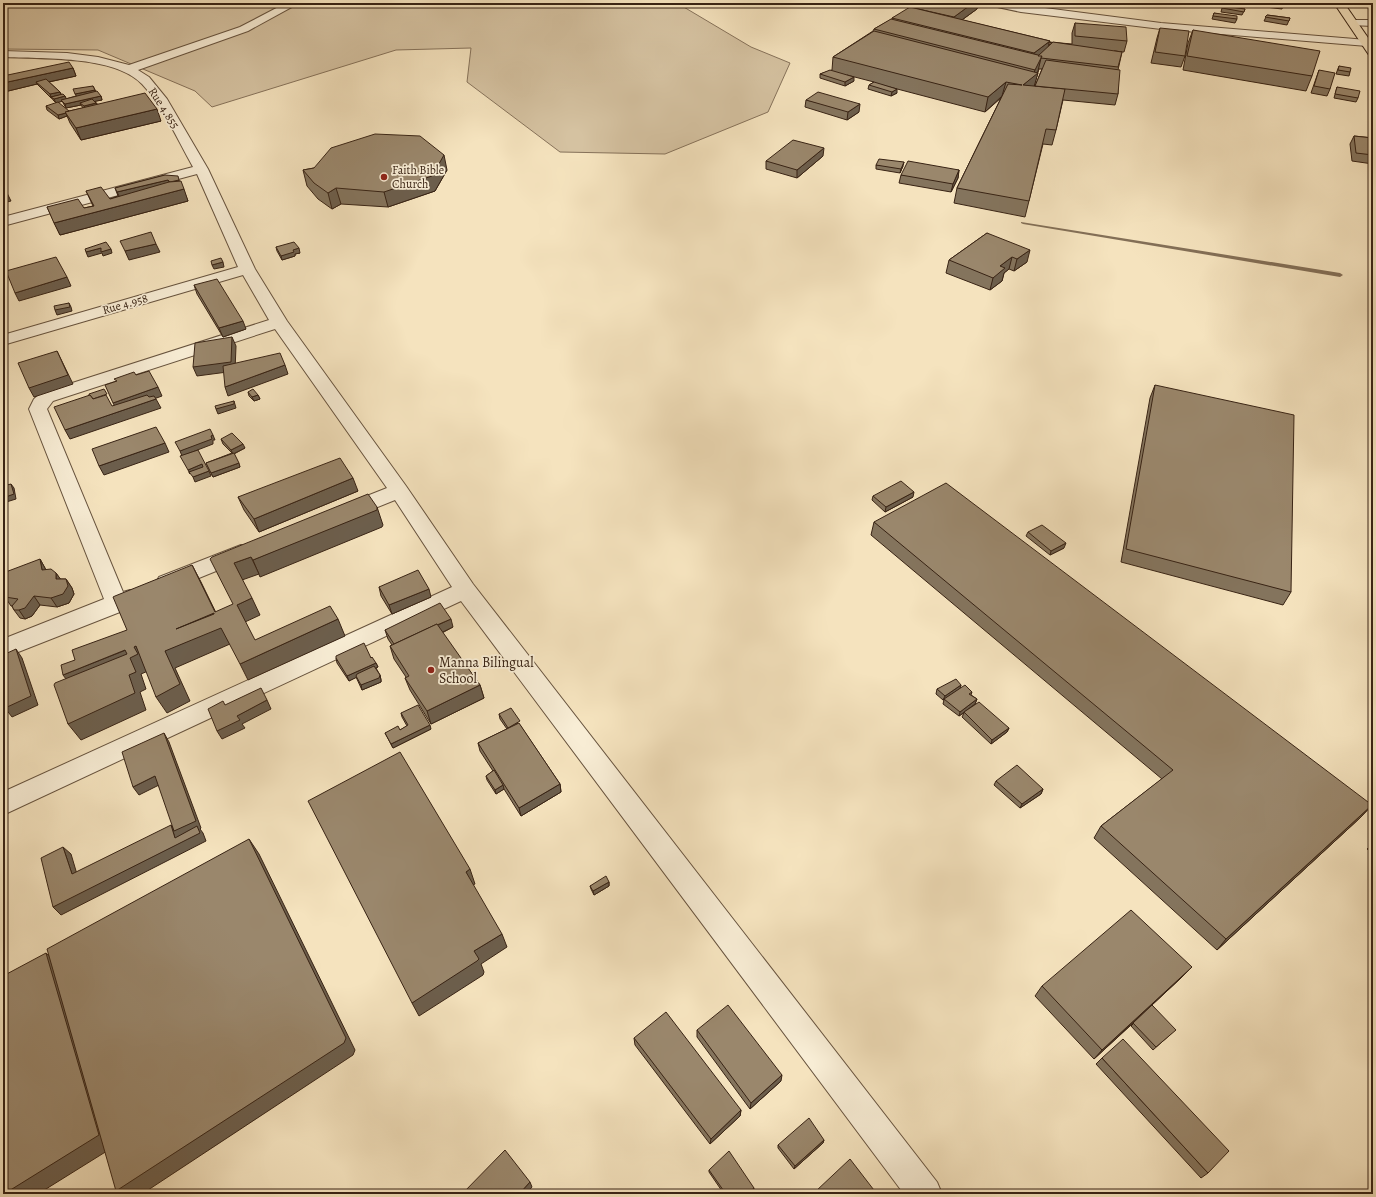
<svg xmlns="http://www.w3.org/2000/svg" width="1376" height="1197" viewBox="0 0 1376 1197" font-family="Alegreya,serif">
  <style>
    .green { fill: #d5c2a1; stroke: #86725a }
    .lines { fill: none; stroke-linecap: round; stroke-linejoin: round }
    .stream { fill: #836f57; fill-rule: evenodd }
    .street-casing { stroke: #67533e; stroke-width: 2 }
    .highway-casing { stroke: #382314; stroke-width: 2 }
    .street { fill: #f8edd5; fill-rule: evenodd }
    .highway { fill: #f5e3be; fill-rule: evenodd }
    .wall { fill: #84745d; stroke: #382314; fill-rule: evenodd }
    .shaded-wall { fill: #6c5e4c; stroke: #382314; fill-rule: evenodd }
    .building { fill: #9a876c; stroke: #382314; fill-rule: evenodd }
    .poi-dot { fill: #8f2418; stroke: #f8edd5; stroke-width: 1.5 }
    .labels { text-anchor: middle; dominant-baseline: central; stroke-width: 3.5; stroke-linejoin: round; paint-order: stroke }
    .far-street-label { font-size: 12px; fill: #382314; stroke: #f8edd5 }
    .far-poi-label { font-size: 12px; fill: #382314; stroke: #f8edd5; text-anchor: start }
    .poi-label { font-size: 14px; fill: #382314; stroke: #f8edd5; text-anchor: start }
  </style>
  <rect width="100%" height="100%" fill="#f5e3be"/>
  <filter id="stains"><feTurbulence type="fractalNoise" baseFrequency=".005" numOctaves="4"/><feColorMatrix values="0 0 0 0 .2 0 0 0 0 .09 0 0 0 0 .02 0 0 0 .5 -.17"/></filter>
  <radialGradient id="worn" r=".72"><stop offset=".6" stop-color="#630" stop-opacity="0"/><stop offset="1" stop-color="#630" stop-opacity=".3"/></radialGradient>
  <path class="green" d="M3,3H677L751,47L790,63L768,112L665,154L560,152L467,82L471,48L396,50L212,107L195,91L98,50L3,49Z"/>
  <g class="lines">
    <path class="stream" d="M1021,222L1340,273L1343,275L1340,277L1023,224L1021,223Z"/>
    <defs>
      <g id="street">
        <path d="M286,3H299L248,31L138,70L149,77L167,99L208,169L255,269L287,321L406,486L473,584L937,1182L942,1194H904L461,601L3,815V792L452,587L395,500L353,517L346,519L339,517L336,512L339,507L387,488L275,329L53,401L47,409L123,592L130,590L138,592L141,598L138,604L125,610L3,658V639L104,599L29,409L34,399L41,393L269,320L243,275L3,345V335L238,267L197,174L3,226V217L193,167C177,139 164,107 142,84C114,55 41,59 3,57V51L67,53L98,57L129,65L240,27Z"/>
        <path d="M987,3H1007L1161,23L1367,40L1373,43L1367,46L1161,29L1021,12L988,5Z"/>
        <path d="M1354,20H1373V26L1350,25L1349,23L1350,21Z"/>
        <path d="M241,545L248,548L252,553L248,558L167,591L159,589L156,583L159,577Z"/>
      </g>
      <path id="highway" d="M1334,3H1344L1373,45V56L1369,55Z"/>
    </defs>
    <use href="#street" class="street-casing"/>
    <use href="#highway" class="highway-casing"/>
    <use href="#street" class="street"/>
    <use href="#highway" class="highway"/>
  </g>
  <g class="wall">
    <path d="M921,3H978L977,9L962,20L1050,41L1049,42L1072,44V33L1075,23L1127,41L1124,52L1114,51L1122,52L1118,70V94L1115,105L1063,100L1056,130L1052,145L1043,144L1025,217L954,203L957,188L1001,98L985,112L882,85L897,93L891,96L868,89L869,85L874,82L847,75L854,81L845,86L820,78V74L832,70L833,57L873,31L874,29L892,19V18L914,8ZM1039,69H1042L1035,86H1034Z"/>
    <path d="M1237,3H1251L1249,5Z"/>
    <path d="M1258,3H1279L1283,6L1282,9L1257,6Z"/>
    <path d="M1311,3H1322L1321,5L1312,4Z"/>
    <path d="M1222,8L1245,9L1242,15L1221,12Z"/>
    <path d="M1214,13L1237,19L1235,23L1212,19Z"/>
    <path d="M1267,15L1290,18L1287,25L1264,21Z"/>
    <path d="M1160,28L1185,56L1181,67L1151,63L1157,38Z"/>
    <path d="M1193,30L1312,76L1306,91L1183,70L1188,43Z"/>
    <path d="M1339,66L1350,72L1349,76L1336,74Z"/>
    <path d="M73,68L76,76L49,82L60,92L61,94L65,96L66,99L76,96L93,86L96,92L101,96L102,100L95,101L97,104L161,121L81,140L70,123L67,116L59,119L47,110L46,106L69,111L83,108L81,105L66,108L62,101L56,103L53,100L52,98H51L37,84L4,92L3,90V76Z"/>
    <path d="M1319,70L1330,89L1327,96L1311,93Z"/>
    <path d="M1337,87L1358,98L1356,102L1334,98Z"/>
    <path d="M806,100L859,112L847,120L805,107Z"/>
    <path d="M1354,136L1373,138V164L1352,161L1350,144Z"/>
    <path d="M823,156L797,178L766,169V161Z"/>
    <path d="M876,165L903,166L900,173L876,169Z"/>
    <path d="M314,168L447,170L435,191L388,207L341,204L332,209L318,199L307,186L303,170Z"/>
    <path d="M959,170L958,178L951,192L899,183L901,175Z"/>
    <path d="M165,175L180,181L188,201L60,235L47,207L84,208L93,206L86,191L110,199L118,196L115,188Z"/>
    <path d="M987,233L1027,262L1014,271L1009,269L1004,273L1002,281L990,290L946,273L949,260Z"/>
    <path d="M276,247L300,253L295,254V256L282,260L277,251Z"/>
    <path d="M194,285L246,329L223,337L197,294Z"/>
    <path d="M1155,385L1291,592L1283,605L1121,562L1150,398Z"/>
    <path d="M248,392L258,395L260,399L254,401L249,396Z"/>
    <path d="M221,439L245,448L234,454L240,467L213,477L206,463L232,453L223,444Z"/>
    <path d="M358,491L259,532L244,510L238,497Z"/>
    <path d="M873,496L913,497L885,512L872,500Z"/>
    <path d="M874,522L1372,805L1361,817L1217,950L1094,838L1101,826L1162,779L871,535Z"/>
    <path d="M1028,532L1064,548L1050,555L1026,536Z"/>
    <path d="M40,559L46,570L56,573L60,579H66L72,588L74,594L69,603L57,607L40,605L32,616L25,619L20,618L14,610L12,606H11L5,597Z"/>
    <path d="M379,587L431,597L392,614L381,596Z"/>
    <path d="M453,627L442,633L480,685L484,698L431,724L410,690L405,678L406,677L394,659L390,646L392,645L388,639L385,630Z"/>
    <path d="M336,658H371L376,663L378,667L376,668L380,675L381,680V682L362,690L356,677L349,681L337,663Z"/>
    <path d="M961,685L960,688L972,692L971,695L977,699L975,704L967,710L1009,728L1007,732L991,744L962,717L964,713L959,716L943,704L944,700H943L936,694L937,689Z"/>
    <path d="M401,713L431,729L393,748L385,733L400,730L407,726L402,717Z"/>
    <path d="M499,714L520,725L560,784L561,792L521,816L504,789L496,794L487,780L486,776L493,771L480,751L478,743L507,729L500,719Z"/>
    <path d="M996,781L1043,789L1041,794L1020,808L994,785Z"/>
    <path d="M1373,843V854L1367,849Z"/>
    <path d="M609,882V886L594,895L591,889L590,886Z"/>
    <path d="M1182,977L1152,1005L1172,1033L1153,1050L1131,1026L1142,1015L1094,1059L1035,996L1042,986Z"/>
    <path d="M697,1030L781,1081L750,1109L697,1037Z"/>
    <path d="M634,1038L741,1110L740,1116L710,1144L635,1045Z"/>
    <path d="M1102,1058L1208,1173L1201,1178L1096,1064Z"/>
    <path d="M824,1140L823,1143L794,1169L778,1148V1145Z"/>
    <path d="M709,1170L754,1188L753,1191L750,1194H724L709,1172Z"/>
    <path d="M816,1191L877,1194H815Z"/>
  </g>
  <g class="shaded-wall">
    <path d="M973,3H978L977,9L952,27L954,17Z"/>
    <path d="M1050,41L1046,55L1041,58L1038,71L1037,73H1038L1034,87L1023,85L1033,76L1035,70L1031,67L1034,53Z"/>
    <path d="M73,68L76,76L39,84L36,82L37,84L4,92L3,90V83Z"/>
    <path d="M854,77V81L845,86V82Z"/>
    <path d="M1006,82L1002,96L985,112L988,97Z"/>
    <path d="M897,89V93L891,96L892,92Z"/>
    <path d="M95,90L96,94L77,97L75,94Z"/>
    <path d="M60,92L61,95L51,97L52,98H51L50,94Z"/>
    <path d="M65,96L67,100L56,103L54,99Z"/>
    <path d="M101,96L102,100L82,104L80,103L81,105L66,108L65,104Z"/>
    <path d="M96,103L98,107L86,110L84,106Z"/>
    <path d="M860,104L859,112L847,120L848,112Z"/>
    <path d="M157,109L161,121L81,140L76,128Z"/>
    <path d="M66,113L67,116L59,119L58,115Z"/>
    <path d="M824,148L823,156L797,178V170Z"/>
    <path d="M444,155L447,170L435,191L388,207L384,192Z"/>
    <path d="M904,162L903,166L900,173L901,169Z"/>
    <path d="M959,170L958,178L951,192L953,184Z"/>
    <path d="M168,180L172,188L121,200L117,192Z"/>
    <path d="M3,185L11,201L3,203Z"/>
    <path d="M336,188L341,204L332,209L328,193Z"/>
    <path d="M184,189L188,201L60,235L54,223Z"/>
    <path d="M156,244L160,252L129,260L125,251Z"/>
    <path d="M101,248L111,249L112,253L103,256L102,253L88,257L86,252Z"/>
    <path d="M299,248L300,253L295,254V256L282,260L281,256L293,250Z"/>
    <path d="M1030,250L1027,262L1014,271L1017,259Z"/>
    <path d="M1012,257L1009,269L1004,273L1002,281L990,290L993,278L1000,266Z"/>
    <path d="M223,262L224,267L214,269L212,265Z"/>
    <path d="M67,277L71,286L19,301L15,293Z"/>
    <path d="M69,303L71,307L72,311L57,315L55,310Z"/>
    <path d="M243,321L246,329L223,337L219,328Z"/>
    <path d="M232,337L236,346L235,371L197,376L193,367Z"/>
    <path d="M57,351L73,384L34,397L29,388Z"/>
    <path d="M285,365L288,374L228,396L225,387Z"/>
    <path d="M158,387L162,396L118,412L113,403Z"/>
    <path d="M258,395L260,399L254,401L252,397Z"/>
    <path d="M156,399L161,408L70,439L65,430Z"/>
    <path d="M234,401L236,408L218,414L216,409Z"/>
    <path d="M213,435L215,440H213V444L182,456L180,451Z"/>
    <path d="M165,443L169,452L104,475L99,466Z"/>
    <path d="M243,444L245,448L233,454L231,450Z"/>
    <path d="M239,463L240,467L213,477L211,473Z"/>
    <path d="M202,464L204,469L189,472L190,474L188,470Z"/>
    <path d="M209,471L211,476L195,482L193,477Z"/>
    <path d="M353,478L358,491L259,532L254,519Z"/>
    <path d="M11,484L14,488L16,499L3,503V498Z"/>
    <path d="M914,492L913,497L885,512L886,507Z"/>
    <path d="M377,507L383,525L382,527L260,577L253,560Z"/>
    <path d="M1066,543L1064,548L1050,555L1051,551Z"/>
    <path d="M251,557L259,574L242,580L234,563Z"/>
    <path d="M40,559L45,568L48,579L42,570Z"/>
    <path d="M3,564L5,570L3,571Z"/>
    <path d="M192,565L201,582L224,629L215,612Z"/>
    <path d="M56,573L62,581L56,579Z"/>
    <path d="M66,579L72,588L74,594L69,603L57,607L51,598Z"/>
    <path d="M429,589L431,597L392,614L389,605Z"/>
    <path d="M34,596L40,605L32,616L25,619L19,610Z"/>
    <path d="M252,598L260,615L245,622L237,605Z"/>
    <path d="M214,613L230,644L175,668L190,701L167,713L156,697L165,651L176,629Z"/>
    <path d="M338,619L345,636L248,680L240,664Z"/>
    <path d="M451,619L453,627L398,654L395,645Z"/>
    <path d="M136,646L148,671L141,674L146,689L140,692L146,710L81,740L68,724L75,691L63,675Z"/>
    <path d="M16,649L22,658L38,705L12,717L5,708Z"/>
    <path d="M376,663L378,667L349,681L347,676Z"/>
    <path d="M380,675L381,680V682L362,690L361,685Z"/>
    <path d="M480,685L484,698L431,724L427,711Z"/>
    <path d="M961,685L960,689L943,700L945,696Z"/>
    <path d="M977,699L975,704L959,716L960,712Z"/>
    <path d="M267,700L271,709L242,724L245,728L222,739L217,731L237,716Z"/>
    <path d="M430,725L431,729L393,748L391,744Z"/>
    <path d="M1009,728L1007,732L991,744L992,740Z"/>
    <path d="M164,733L169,742L201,828L200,829L203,833L206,841L61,915L53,907L175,838L171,825L175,831ZM178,836L180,839V843Z"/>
    <path d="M155,776L161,784L139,795L133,787Z"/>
    <path d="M560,784L561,792L521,816L519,808Z"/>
    <path d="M503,785L504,789L496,794L495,790Z"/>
    <path d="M1043,789L1041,794L1020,808L1022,804Z"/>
    <path d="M1372,805L1361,817L1217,950L1226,939Z"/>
    <path d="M249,839L259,854L355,1050L353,1055L142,1194H121L116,1191Z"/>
    <path d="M63,847L71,854L79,881L72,874Z"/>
    <path d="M470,869L475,884L471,886L466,872Z"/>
    <path d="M609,882V886L594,895L593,891Z"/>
    <path d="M502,934L507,947L481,964L484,972L483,975L419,1016L412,1003L474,951Z"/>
    <path d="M46,953L61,967L115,1146L38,1194H4Z"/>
    <path d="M1192,967L1182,977L1094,1059L1102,1050Z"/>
    <path d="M782,1075L781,1081L750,1109L751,1103Z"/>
    <path d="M741,1110L740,1116L710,1144L711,1139Z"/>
    <path d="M824,1140L823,1143L794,1169L795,1166Z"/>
    <path d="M530,1182L532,1187L526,1194H519Z"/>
    <path d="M754,1188L753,1191L750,1194H747Z"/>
  </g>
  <g class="building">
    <path d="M921,3H973L954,17L914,8Z"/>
    <path d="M1262,3H1279L1283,4V6Z"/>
    <path d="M1223,6L1245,9L1244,12L1222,8Z"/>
    <path d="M910,7L1050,41L1034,53L892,18Z"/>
    <path d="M1214,13L1237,16V19L1213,16Z"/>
    <path d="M1267,15L1290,18L1289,21L1265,17Z"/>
    <path d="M891,19L1042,56L1035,70L874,29Z"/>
    <path d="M1075,23L1126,27L1127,41L1075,36Z"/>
    <path d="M1160,28L1189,31L1185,56L1155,52Z"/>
    <path d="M1193,30L1320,51L1312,76L1187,56Z"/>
    <path d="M874,31L1038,73L1023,85L1065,89L1056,130L1046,129L1029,201L957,188L1008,84L1022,85L1006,82L988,97L833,57Z"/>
    <path d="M1049,42L1052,43L1049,45Z"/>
    <path d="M1053,42L1122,52L1118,67L1041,58L1042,56H1038Z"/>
    <path d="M1046,60L1120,70L1118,94L1035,86Z"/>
    <path d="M69,62L73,68L3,83V76Z"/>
    <path d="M1339,66L1351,68L1350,72L1338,70Z"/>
    <path d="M830,70L854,77L845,82L820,74Z"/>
    <path d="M1319,70L1335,73L1330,89L1314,86Z"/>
    <path d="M46,79L60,92L50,94L36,82Z"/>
    <path d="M874,82L897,89L892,92L869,85Z"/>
    <path d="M93,86L95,90L75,94L73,89Z"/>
    <path d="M1337,87L1360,91L1358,98L1335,94Z"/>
    <path d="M97,91L101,96L65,104L61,100Z"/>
    <path d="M818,92L860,104L848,112L806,100Z"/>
    <path d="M145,93L157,109L76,128L65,112Z"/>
    <path d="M63,94L65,96L54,99L51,97Z"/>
    <path d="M92,99L96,103L84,106L80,103Z"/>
    <path d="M58,102L69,111L65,112L66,113L58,115L46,106Z"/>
    <path d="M375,134L420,136L444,155L432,176L384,192L336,188L328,193L314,183L303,170L314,168L331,148Z"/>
    <path d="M1354,136L1373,138V155L1356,153Z"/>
    <path d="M793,140L824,148L797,170L766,161Z"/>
    <path d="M879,159L904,162L901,169L876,165Z"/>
    <path d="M908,161L959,170L953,184L901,175Z"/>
    <path d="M165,175L178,176L179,180L170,182L168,180L117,192L115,188Z"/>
    <path d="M181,181L184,189L54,223L47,207L78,199L84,208L94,206L86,191L101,187L110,199L169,182Z"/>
    <path d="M3,185L6,193H3Z"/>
    <path d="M151,232L156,244L125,251L120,241Z"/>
    <path d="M987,233L1030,250L1017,259L1012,257L1000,266L1005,268L993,278L949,260Z"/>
    <path d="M106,242L111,249L101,252V248L86,252L85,249Z"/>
    <path d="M294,242L299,248L293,250L294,252L281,256L276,247Z"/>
    <path d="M56,257L67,277L15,293L6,271Z"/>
    <path d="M221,258L223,262L212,265L211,261Z"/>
    <path d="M217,279L243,321L219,328L194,285Z"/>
    <path d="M69,303L70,307L55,310L54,306Z"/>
    <path d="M232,337L231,362L193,367L195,343Z"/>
    <path d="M57,351L68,375L29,388L18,363Z"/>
    <path d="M280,353L285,365L225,387L223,366Z"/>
    <path d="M149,371L158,387L113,403L105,385L117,381L114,379L134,372L136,375Z"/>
    <path d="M1155,385L1294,415L1291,592L1126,549Z"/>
    <path d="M104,389L107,394L93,399L90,395H89V394Z"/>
    <path d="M253,389L258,395L252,397L248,392Z"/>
    <path d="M90,395L93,399L106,395L112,406L147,395L149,397L154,396L156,399L65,430L54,407Z"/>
    <path d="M234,401V404L216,409L215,406Z"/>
    <path d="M156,427L165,443L99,466L92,449Z"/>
    <path d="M210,429L213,435L211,436L212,439L180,451L175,442Z"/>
    <path d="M232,433L243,444L231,450L221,439Z"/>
    <path d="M198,450L209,471L193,477L189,472L203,467L202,464L188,470L180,456Z"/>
    <path d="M234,453L239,463L211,473L206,463Z"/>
    <path d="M340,458L353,478L254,519L238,497Z"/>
    <path d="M901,481L914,492L886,507L873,496Z"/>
    <path d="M946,483L1372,805L1226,939L1101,826L1173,770L874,522Z"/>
    <path d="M11,484L14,494L3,498V486Z"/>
    <path d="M368,494L377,507V510L253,560L251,557L234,563L252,598L237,605L255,640L330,606L338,619L240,664L221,628L165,651L180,684L156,697L136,646L134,647L138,654L130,658L136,672L129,675L135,693L68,724L54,685L55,683L127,654L125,650L63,675L61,665L75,660L72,650L127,630L113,597L115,596L192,565L215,612L233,604L210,559L212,557ZM214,613V614L176,629Z"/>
    <path d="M1042,525L1066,543L1051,551L1028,532Z"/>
    <path d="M40,559L42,570L51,569L56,573V579H66L68,586L63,594L51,598L34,596L25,608L19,610H14L12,606L18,599L5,597L3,592V573Z"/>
    <path d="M418,570L429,589L389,605L379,587Z"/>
    <path d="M440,603L451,619L437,625V624L394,644L385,630Z"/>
    <path d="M437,624L480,685L427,711L405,678L409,676L390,646Z"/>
    <path d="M364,643L371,658L372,657L376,663L347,676L336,658V656Z"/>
    <path d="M16,649L31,696L5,708L3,703V696L6,695L3,686V655Z"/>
    <path d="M374,666L380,675L379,678L361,685L356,676L357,674Z"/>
    <path d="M956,679L961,685L945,696L937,689Z"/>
    <path d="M965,685L972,692L969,694L977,699L960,712L944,699Z"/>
    <path d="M261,688L267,700L237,716L240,720L217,731L208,709L223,701L225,705Z"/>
    <path d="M979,702L1009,728L992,740L964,712Z"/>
    <path d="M418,705L430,725L391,744L385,733L398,726L400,730L408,725L401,713Z"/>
    <path d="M511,708L520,721L508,728L499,714Z"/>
    <path d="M519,723L560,784L519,808L478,743Z"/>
    <path d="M164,733L196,821L174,831L155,776L133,787L122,752Z"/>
    <path d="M400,752L470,869L466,872L502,934L474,951L479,959L477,961L412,1003L308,801Z"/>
    <path d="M1017,765L1043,789L1022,804L996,781Z"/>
    <path d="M494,770L503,785L495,790L486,776Z"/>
    <path d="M171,825L175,838L197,826L200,833L53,907L41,858L63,847L72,874Z"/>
    <path d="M249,839L346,1038L344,1043L116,1191L47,949Z"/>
    <path d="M606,876L609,882L593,891L590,886Z"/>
    <path d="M1131,910L1192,967L1102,1050L1042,986Z"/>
    <path d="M46,953L99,1135L4,1194H3V976Z"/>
    <path d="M728,1005L782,1075L751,1103L697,1030Z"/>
    <path d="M1152,1005L1176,1030L1156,1047L1133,1023Z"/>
    <path d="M666,1012L741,1110L711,1139L634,1038Z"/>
    <path d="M1123,1039L1229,1151L1208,1173L1102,1058Z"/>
    <path d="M809,1118L824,1140L795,1166L778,1145Z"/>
    <path d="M505,1150L530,1182L519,1194H462Z"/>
    <path d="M729,1151L754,1188L747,1194H726L709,1170Z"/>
    <path d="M850,1159L877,1194H819L816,1191Z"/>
  </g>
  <g class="poi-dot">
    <circle cx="384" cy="177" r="4"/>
    <circle cx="431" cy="670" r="4"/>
  </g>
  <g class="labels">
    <g class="far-street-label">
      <text transform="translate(164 108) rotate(57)">Rue 4.855</text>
      <text transform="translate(125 304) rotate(-16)">Rue 4.958</text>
    </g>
    <g class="far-poi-label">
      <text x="392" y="170">Faith Bible<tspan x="392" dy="14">Church</tspan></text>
    </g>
    <g class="poi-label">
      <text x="439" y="662">Manna Bilingual<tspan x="439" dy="16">School</tspan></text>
    </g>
  </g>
  <rect width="1376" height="1197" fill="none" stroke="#f5e3be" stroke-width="16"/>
  <rect x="4" y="4" width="1368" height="1189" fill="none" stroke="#382314" stroke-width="2"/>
  <rect x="8" y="8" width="1360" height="1181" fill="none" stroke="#382314"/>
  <rect width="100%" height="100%" filter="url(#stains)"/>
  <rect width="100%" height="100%" fill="url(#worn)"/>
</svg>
